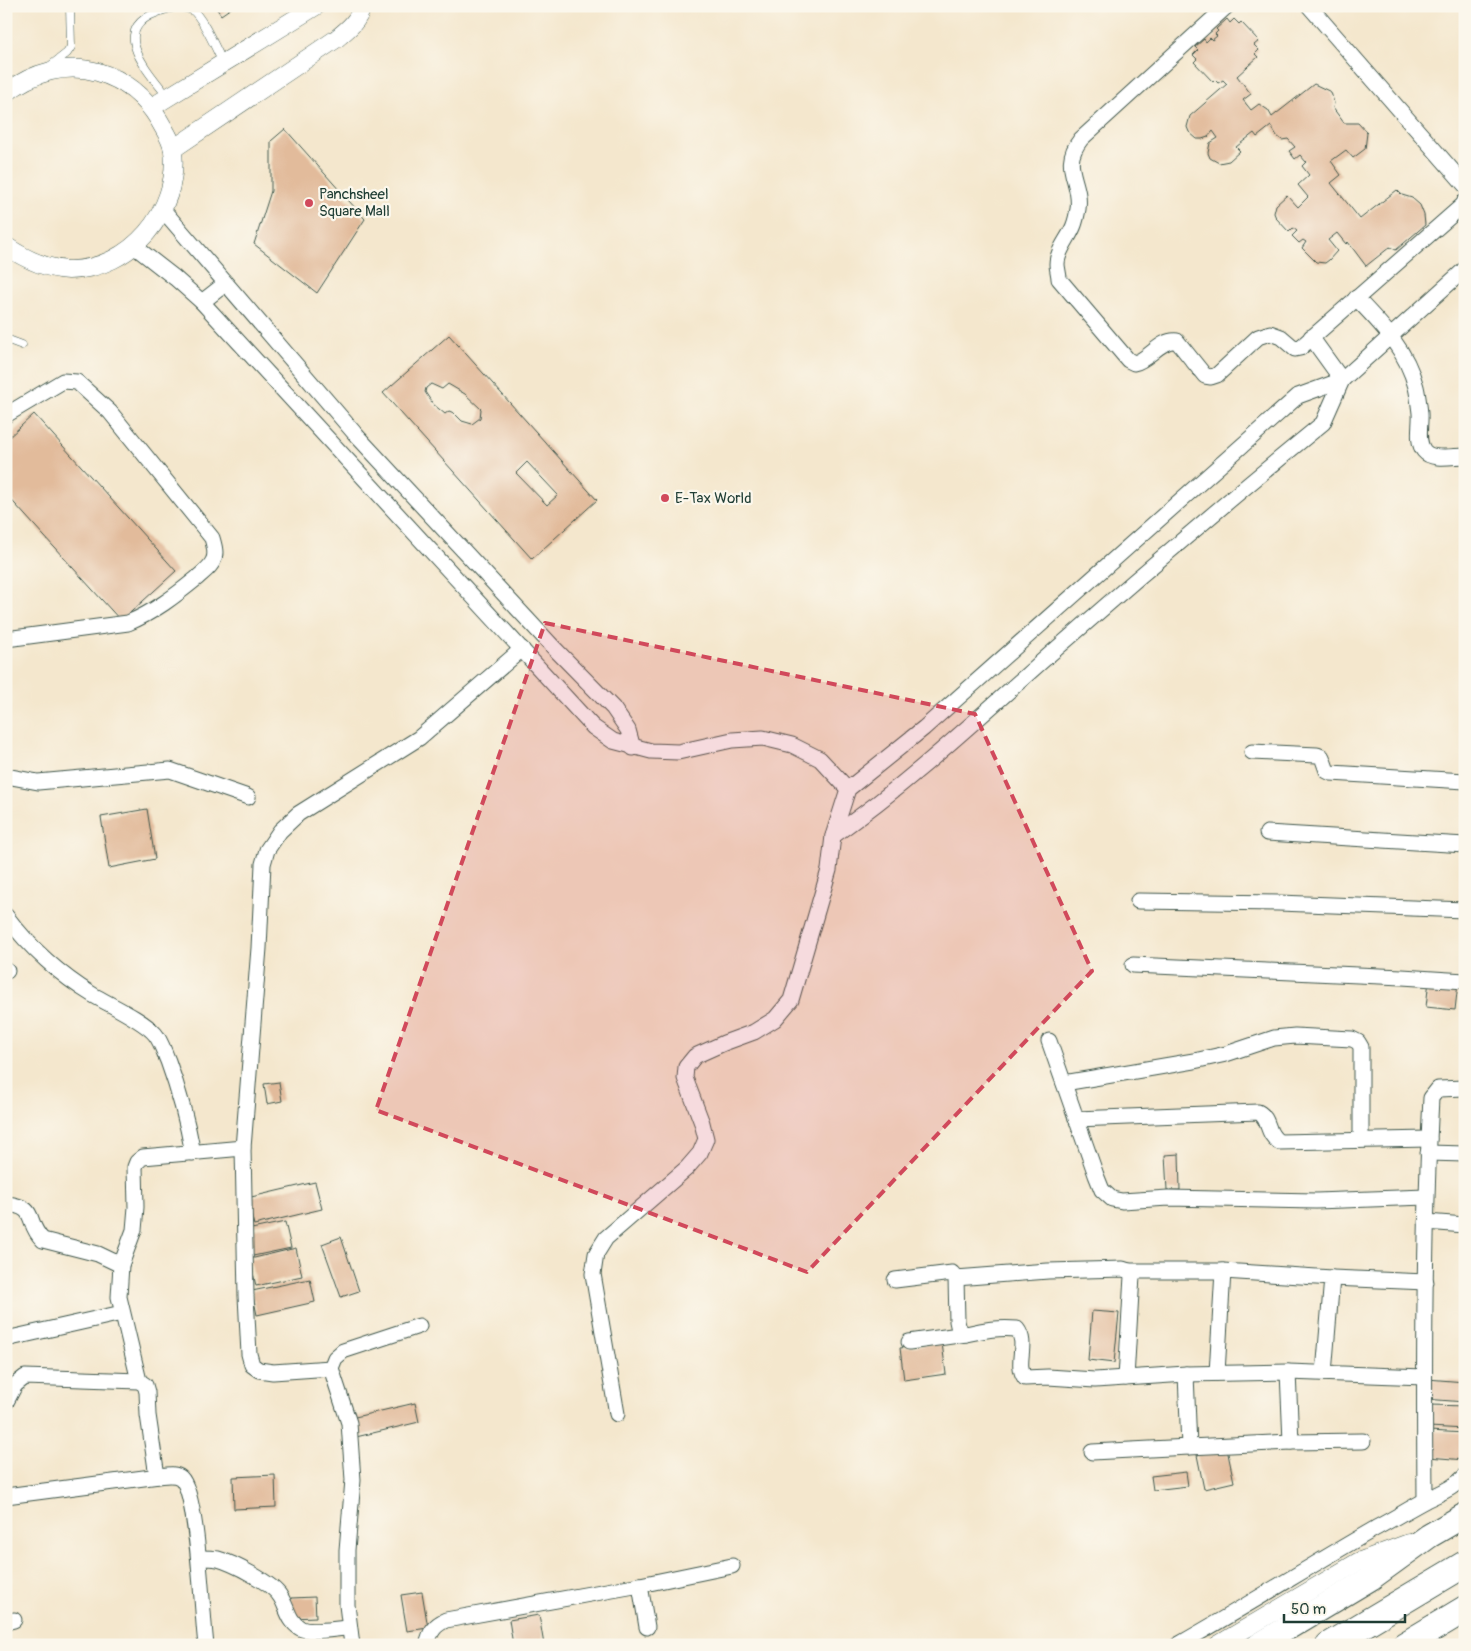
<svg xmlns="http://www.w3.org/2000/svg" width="1471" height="1651" viewBox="0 0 1471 1651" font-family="Pangolin,sans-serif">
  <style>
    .building { fill: #e2bb9b; fill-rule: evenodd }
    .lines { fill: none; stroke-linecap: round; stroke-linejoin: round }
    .service-casing { stroke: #3f564b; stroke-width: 9 }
    .minor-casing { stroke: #3f564b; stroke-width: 17 }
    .tertiary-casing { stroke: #3f564b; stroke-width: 19 }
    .trunk-casing { stroke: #3f564b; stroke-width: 26 }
    .motorway-casing { stroke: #3f564b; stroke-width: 28 }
    .service { stroke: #fff; stroke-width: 8 }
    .minor { stroke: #fff; stroke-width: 15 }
    .tertiary { stroke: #fff; stroke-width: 18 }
    .trunk { stroke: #fff; stroke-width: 24 }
    .motorway { stroke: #fff; stroke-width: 26 }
    .marked { fill: #d1495b; fill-opacity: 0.2; stroke: #d1495b; stroke-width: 4; stroke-dasharray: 10 6; stroke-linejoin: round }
    .poi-dot { fill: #d1495b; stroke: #fbf7ec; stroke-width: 2 }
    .labels { text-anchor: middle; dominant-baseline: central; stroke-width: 4.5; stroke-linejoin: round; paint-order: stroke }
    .poi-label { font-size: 15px; fill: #1f3d34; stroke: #fbf7ec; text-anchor: start }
  </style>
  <rect width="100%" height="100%" fill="#fbf7ec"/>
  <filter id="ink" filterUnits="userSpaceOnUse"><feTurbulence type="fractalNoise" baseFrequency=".02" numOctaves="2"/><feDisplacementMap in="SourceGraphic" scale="10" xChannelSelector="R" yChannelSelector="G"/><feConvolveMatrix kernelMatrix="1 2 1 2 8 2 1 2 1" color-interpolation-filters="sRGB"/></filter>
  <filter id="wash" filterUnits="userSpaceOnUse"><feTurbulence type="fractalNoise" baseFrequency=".0096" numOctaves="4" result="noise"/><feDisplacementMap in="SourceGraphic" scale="20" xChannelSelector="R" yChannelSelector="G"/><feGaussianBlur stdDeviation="1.12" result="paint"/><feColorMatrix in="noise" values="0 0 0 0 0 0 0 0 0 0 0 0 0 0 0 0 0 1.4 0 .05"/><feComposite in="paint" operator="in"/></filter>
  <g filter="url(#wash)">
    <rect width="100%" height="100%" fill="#f4e7cd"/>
    <g id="blocks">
      <g class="building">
        <path d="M215,6H234L221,15Z"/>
        <path d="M1227,19L1230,23L1234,19L1239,24L1241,22L1259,41L1254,45L1259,50L1255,54L1258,57L1237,76L1251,94L1243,100L1251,110L1259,104L1268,110L1272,117L1314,84L1331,92L1334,103L1333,108L1344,123H1358L1367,133L1365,149L1353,158L1346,150L1331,161L1341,175L1331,183L1360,219L1397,190L1402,195L1412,198L1420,205L1424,215L1425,225L1396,250L1390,247L1366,266L1348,242L1346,244L1337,233L1328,240L1337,251L1329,260L1325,263L1316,262L1302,248L1306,242L1303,240L1299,243L1292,236L1297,231L1293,228L1289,232L1276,218L1274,213L1276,205L1287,195L1298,207L1308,197L1298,185L1309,175L1302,166L1306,162L1300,155L1295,159L1289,151L1295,147L1288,139L1282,140L1277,136L1271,126L1257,137L1254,133L1236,147L1240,151L1229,161L1219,163L1210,158L1208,153L1210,143L1218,138L1213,131L1208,137L1202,139H1197L1189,132L1187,127L1190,116L1227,84L1223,80L1218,83L1215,80L1213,82L1194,62L1197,59L1193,55L1198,50L1195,47L1204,39L1206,42L1210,38L1212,40L1217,36L1215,34L1218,31L1216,29Z"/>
        <path d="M285,129L365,219L317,293L254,244L271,191V141Z"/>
        <path d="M449,335L597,500L532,559L383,393ZM431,384L442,389L448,384L465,394L481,409L480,418L472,424L462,421L454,413L449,411L445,414L433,404L425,392L426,388ZM527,462L558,495L547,505L516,473Z"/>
        <path d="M34,414L176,571L121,621L6,494V440Z"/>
        <path d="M147,809L155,859L109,868L101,817Z"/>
        <path d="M1429,980L1458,983L1455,1010L1426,1007Z"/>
        <path d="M279,1082L282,1101L267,1104L264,1084Z"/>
        <path d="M1179,1154L1180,1190H1167L1165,1155Z"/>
        <path d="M315,1182L322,1209L254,1225L247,1198Z"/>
        <path d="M285,1222L291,1248L253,1256L247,1230Z"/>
        <path d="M341,1237L359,1291L341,1297L322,1244Z"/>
        <path d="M296,1248L302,1276L256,1286L250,1259Z"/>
        <path d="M310,1279L315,1302L257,1315L252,1291Z"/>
        <path d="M1092,1311L1119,1313L1114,1363L1088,1360Z"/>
        <path d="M942,1343L946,1374L904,1380L900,1348Z"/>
        <path d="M1427,1379L1465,1382V1402L1425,1399Z"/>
        <path d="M415,1403L419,1422L356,1437L351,1418Z"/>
        <path d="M1430,1405L1465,1406V1429L1429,1427Z"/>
        <path d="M1429,1431L1465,1433V1460L1428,1457Z"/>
        <path d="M1227,1449L1234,1482L1204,1489L1197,1455Z"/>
        <path d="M1186,1472L1188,1486L1153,1490L1151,1476Z"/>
        <path d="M275,1475L276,1507L234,1509L233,1477Z"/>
        <path d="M422,1592L428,1628L407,1631L401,1595Z"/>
        <path d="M315,1597L316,1617L292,1618L291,1598Z"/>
        <path d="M539,1615L544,1645H513L509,1620Z"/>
        <path d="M582,1638L583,1645H565V1641Z"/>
      </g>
    </g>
  </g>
  <g filter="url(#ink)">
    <use href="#blocks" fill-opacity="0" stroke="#3f564b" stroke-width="1"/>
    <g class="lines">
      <defs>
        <g id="service">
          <path d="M49,67L67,53L71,47L70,6"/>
          <path d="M168,97C148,71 108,30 158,12C169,8 181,4 192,10C202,16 217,51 223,63"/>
          <path d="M6,339L22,345"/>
        </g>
        <g id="minor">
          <path d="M1227,6L1081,139C1059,167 1082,180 1078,209C1077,214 1076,220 1074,225C1070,237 1057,250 1057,264C1057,269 1059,274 1059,279L1128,360L1134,363C1149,360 1160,339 1177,341L1205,376L1211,377L1217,375L1258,337L1270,333L1281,337L1295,349L1300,348L1463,205L1465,201"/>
          <path d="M1309,6L1465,185"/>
          <path d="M163,210L357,436L555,649L613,708L628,730L633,748"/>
          <path d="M134,246L175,278L202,302L593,727L613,741L651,751L678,752L732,740L763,738L792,745L820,759L848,789"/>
          <path d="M1356,298C1382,325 1406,349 1416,387C1418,395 1419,405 1420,413C1421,425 1416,441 1424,451C1432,461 1453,456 1465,456"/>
          <path d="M202,302L225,284"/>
          <path d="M1311,337L1342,380"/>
          <path d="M6,415L63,381L77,382L110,412L212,538C214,545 217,554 213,561C210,568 202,573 197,578C175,596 154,612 128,623L6,639"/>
          <path d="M1252,752L1317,755L1322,757L1327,771L1331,773L1465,781"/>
          <path d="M6,776L38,782L170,770L248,797"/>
          <path d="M1267,833L1465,845"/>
          <path d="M833,836C910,782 978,718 1048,656C1138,577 1230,499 1323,423L1342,380"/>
          <path d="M1138,901L1279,903L1465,910"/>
          <path d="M6,916C29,947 61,976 93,995C110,1005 143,1020 155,1034C161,1041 164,1052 168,1061C179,1091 187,1121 193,1153"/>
          <path d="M1133,965L1402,977L1465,981"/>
          <path d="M6,971H7"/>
          <path d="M1049,1041L1096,1175L1102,1190L1112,1199L1122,1201L1168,1198L1316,1201L1426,1197"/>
          <path d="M1064,1083L1194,1061L1226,1054L1274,1038L1295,1036L1352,1039L1358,1042L1361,1047V1140"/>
          <path d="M1076,1119L1258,1112C1271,1119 1265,1133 1279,1142L1429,1139"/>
          <path d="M1428,1153L1465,1154"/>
          <path d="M6,1204C40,1207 24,1222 43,1240L98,1254L121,1265"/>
          <path d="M1426,1222L1465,1225"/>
          <path d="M1129,1271H1223L1332,1278L1324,1373"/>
          <path d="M956,1278L1048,1271L1123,1269L1129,1271L1132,1276L1126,1378"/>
          <path d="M1332,1278L1426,1282"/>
          <path d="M895,1280L952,1273L956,1278L957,1321L959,1330L966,1334C984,1330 999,1327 1017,1329C1029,1344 1014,1363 1025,1378L1048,1377L1095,1380L1186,1374L1288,1372L1424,1377"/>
          <path d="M6,1339L122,1313"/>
          <path d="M909,1342L966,1334"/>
          <path d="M331,1368L273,1372L259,1370L252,1365L249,1354L246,1296L243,1148L259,948L263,864L267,850L280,831L298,814L419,738L522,649"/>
          <path d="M1288,1372L1291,1442"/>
          <path d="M1217,1373L1223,1271"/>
          <path d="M139,1381L119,1297L121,1265L134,1230L136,1207L135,1167L137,1162L143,1157L243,1148"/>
          <path d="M6,1402L15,1385L25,1377L139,1381L145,1385L147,1392L148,1415L157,1476"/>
          <path d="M617,1414L593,1274L596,1254L606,1238L687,1168L700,1153L706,1139L702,1123L685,1078L686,1067L695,1056L724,1043L754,1032L775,1019L791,1000L829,870L833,836L848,789L924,728L1298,396L1342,380L1465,269"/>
          <path d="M1189,1447L1291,1442L1363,1441"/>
          <path d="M1092,1452L1189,1447L1186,1374"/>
          <path d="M6,1496L159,1476C167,1475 175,1473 181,1478C198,1493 202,1616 206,1645"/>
          <path d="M1425,1500C1424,1366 1424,1232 1431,1098L1438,1089L1465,1088"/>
          <path d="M199,1558C205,1558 212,1558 218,1559C233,1563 272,1583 280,1596C287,1606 288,1621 300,1628C309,1634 338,1628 349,1628"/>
          <path d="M640,1585L647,1627"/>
          <path d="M6,1622L14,1620"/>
          <path d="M352,1645L347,1605V1550L353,1480L349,1423L331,1368L335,1358L343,1351L419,1326"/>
          <path d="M427,1645C430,1632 434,1625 446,1620L640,1585L732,1566"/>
          <path d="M1178,1645C1245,1607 1310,1566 1376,1528C1393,1519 1409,1509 1426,1500C1440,1493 1454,1488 1465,1476"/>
        </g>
        <g id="tertiary">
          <path d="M6,93C33,72 66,63 98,72C125,80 145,96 159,120C164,129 172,140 173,151C180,211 130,270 69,270C45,269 25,259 6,246"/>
          <path d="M152,107L316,6"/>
          <path d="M173,149L336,39C347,30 359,21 362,6"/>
          <path d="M1218,1645L1358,1562L1409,1543"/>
        </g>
        <path id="trunk" d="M1259,1645L1371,1578L1429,1536L1465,1515"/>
        <g id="motorway">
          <path d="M1329,1645L1465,1564"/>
          <path d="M1405,1645L1465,1609"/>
        </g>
      </defs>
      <use href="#service" class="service-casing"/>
      <use href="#minor" class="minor-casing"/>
      <use href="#tertiary" class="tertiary-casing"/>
      <use href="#trunk" class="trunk-casing"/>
      <use href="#motorway" class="motorway-casing"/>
      <use href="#service" class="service"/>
      <use href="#minor" class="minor"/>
      <use href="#tertiary" class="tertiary"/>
      <use href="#trunk" class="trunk"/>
      <use href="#motorway" class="motorway"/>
    </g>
  </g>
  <path class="marked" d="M545,623L975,714L1092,971L807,1272L376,1110Z"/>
  <g class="poi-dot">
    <circle cx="309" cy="203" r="5"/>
    <circle cx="665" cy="498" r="5"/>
  </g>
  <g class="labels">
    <g class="poi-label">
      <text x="319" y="194">Panchsheel<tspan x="319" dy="17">Square Mall</tspan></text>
      <text x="675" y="498">E-Tax World</text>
    </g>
  </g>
  <rect width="1471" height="1651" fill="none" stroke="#fbf7ec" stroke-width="25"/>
  <path d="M1284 1614v8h121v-8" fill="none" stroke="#1f3d34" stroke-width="2.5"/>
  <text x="1291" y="1614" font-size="15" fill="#1f3d34" stroke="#fbf7ec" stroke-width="4" paint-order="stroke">50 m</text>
</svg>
